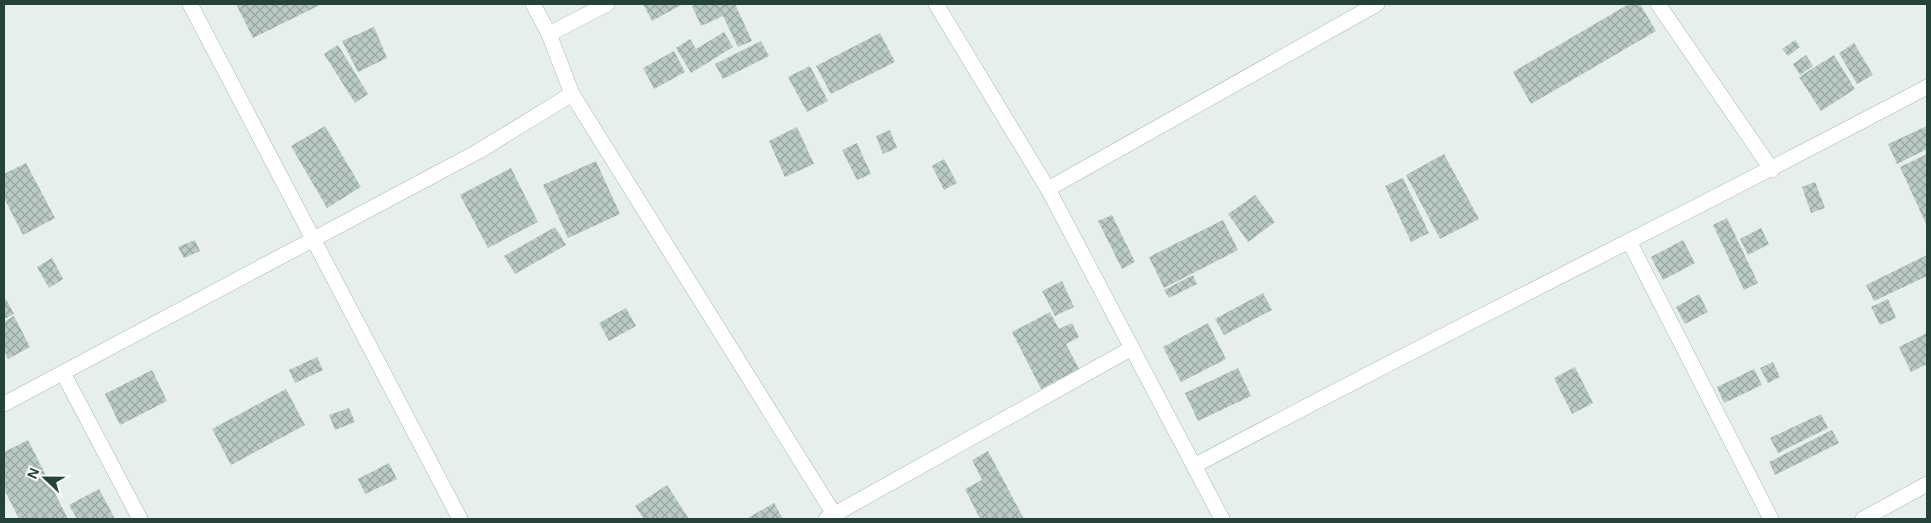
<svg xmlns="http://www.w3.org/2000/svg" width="1931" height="523" viewBox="0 0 1931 523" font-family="Helvetica,sans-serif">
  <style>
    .building { fill: url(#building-cross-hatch) }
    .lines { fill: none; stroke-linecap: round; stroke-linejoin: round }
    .street-casing { stroke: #a8b8b2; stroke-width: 16 }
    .street { stroke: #fff; stroke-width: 15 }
  </style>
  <defs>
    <pattern id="building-cross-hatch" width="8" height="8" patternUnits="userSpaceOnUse" patternTransform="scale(1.25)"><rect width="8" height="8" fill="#bbcac4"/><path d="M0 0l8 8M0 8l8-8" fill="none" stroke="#98a6a0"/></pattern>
  </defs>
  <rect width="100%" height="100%" fill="#e6efeb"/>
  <g class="building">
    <path d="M236,4H322L253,38Z"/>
    <path d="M643,4H683L652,21Z"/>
    <path d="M698,4H735L752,41L738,47L723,16L701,26L692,6Z"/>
    <path d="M1629,4H1640L1656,31L1531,104L1513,72Z"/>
    <path d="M374,27L387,58L358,72L342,41Z"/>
    <path d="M724,32L733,47L691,73L676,48L690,39L696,49Z"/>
    <path d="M880,33L895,62L831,94L816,66Z"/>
    <path d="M1795,40L1800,47L1788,56L1782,49Z"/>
    <path d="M761,41L769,56L723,79L715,64Z"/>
    <path d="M1854,43L1873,75L1857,84L1839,53Z"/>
    <path d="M338,45L368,94L355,103L324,54Z"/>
    <path d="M674,51L685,72L654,89L643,68Z"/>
    <path d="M1806,55L1813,66L1800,75L1793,64Z"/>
    <path d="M1834,55L1855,89L1821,111L1799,77Z"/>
    <path d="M810,66L828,101L807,112L788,77Z"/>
    <path d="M325,126L361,187L327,208L291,146Z"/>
    <path d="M1927,126V149L1897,164L1888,144Z"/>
    <path d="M797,127L814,164L785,177L769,141Z"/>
    <path d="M890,130L897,148L883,154L876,136Z"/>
    <path d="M857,143L871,174L857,180L842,150Z"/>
    <path d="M1444,154L1479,219L1440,239L1406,175Z"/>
    <path d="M1927,154V226L1900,167Z"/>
    <path d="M944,159L957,183L944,190L932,166Z"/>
    <path d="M596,161L620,214L568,238L543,185Z"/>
    <path d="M26,163L55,218L23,235L4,198V174Z"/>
    <path d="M511,168L538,222L488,248L460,195Z"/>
    <path d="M1403,178L1429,233L1411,242L1385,186Z"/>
    <path d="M1815,182L1825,208L1811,213L1802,187Z"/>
    <path d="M1255,195L1275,222L1248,242L1228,214Z"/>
    <path d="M1112,215L1135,262L1122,269L1098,221Z"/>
    <path d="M1727,218L1758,283L1744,290L1713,225Z"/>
    <path d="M1223,220L1238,250L1164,288L1149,257Z"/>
    <path d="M555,227L566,245L515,274L504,256Z"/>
    <path d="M1761,228L1769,244L1748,255L1740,239Z"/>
    <path d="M195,240L200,251L184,258L178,247Z"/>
    <path d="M1683,240L1695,263L1663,280L1651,257Z"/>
    <path d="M1927,255V276L1874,301L1866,285Z"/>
    <path d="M52,258L63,279L49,288L37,267Z"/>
    <path d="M1193,275L1197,284L1169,298L1164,290Z"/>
    <path d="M1062,281L1074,307L1055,316L1042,291Z"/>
    <path d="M1263,293L1272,310L1224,335L1215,319Z"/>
    <path d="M1699,294L1708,312L1685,324L1676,307Z"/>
    <path d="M6,299L14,314L4,319V300Z"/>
    <path d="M1888,299L1896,318L1880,325L1871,307Z"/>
    <path d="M626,308L636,326L609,341L599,323Z"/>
    <path d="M1050,312L1059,329L1072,323L1079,337L1066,344L1079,369L1041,389L1012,332Z"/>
    <path d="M14,316L30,347L8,359L4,350V322Z"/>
    <path d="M1208,323L1226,359L1181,382L1163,347Z"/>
    <path d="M1927,333V364L1911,372L1899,347Z"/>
    <path d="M317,357L323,370L295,383L289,370Z"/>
    <path d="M1773,362L1780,377L1768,383L1760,368Z"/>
    <path d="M1575,367L1593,403L1572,414L1554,378Z"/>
    <path d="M1238,368L1251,396L1198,421L1185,393Z"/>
    <path d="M1754,369L1762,385L1724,403L1717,387Z"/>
    <path d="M152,370L167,401L120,425L105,394Z"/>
    <path d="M286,389L305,425L231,465L212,429Z"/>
    <path d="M349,408L355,422L335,430L329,415Z"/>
    <path d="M1821,414L1828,428L1778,453L1770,438Z"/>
    <path d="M1832,430L1839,443L1775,475L1769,462Z"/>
    <path d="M28,440L68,519H19L4,489V452Z"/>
    <path d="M988,451L1024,519H980L965,489L982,480L972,460Z"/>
    <path d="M389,463L397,479L365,494L358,479Z"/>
    <path d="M667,485L689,519H644L635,506Z"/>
    <path d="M99,489L115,519H77L69,505Z"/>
    <path d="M774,503L783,519H746Z"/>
  </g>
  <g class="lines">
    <defs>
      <g id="street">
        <path d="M190,4L460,519"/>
        <path d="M533,4L549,34L572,94L837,519"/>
        <path d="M936,4L1048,189L1222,519"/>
        <path d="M1658,4L1772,170"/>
        <path d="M549,34L607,4"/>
        <path d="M1048,189L1377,4"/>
        <path d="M1629,241L1771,519"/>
        <path d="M63,373L140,519"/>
        <path d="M4,404L479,151L572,94"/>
        <path d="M1194,466C1436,336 1684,216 1927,87"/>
        <path d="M826,519L1132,348"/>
        <path d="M1863,519L1927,484"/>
      </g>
    </defs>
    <use href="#street" class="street-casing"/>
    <use href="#street" class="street"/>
  </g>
  <rect width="1931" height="523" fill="none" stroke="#24423a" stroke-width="10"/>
  <g transform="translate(45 478) rotate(292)" stroke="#f7fbf9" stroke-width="4" paint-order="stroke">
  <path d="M0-4L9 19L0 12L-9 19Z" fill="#24423a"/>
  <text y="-8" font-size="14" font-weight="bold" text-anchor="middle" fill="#24423a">N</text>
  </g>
</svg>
